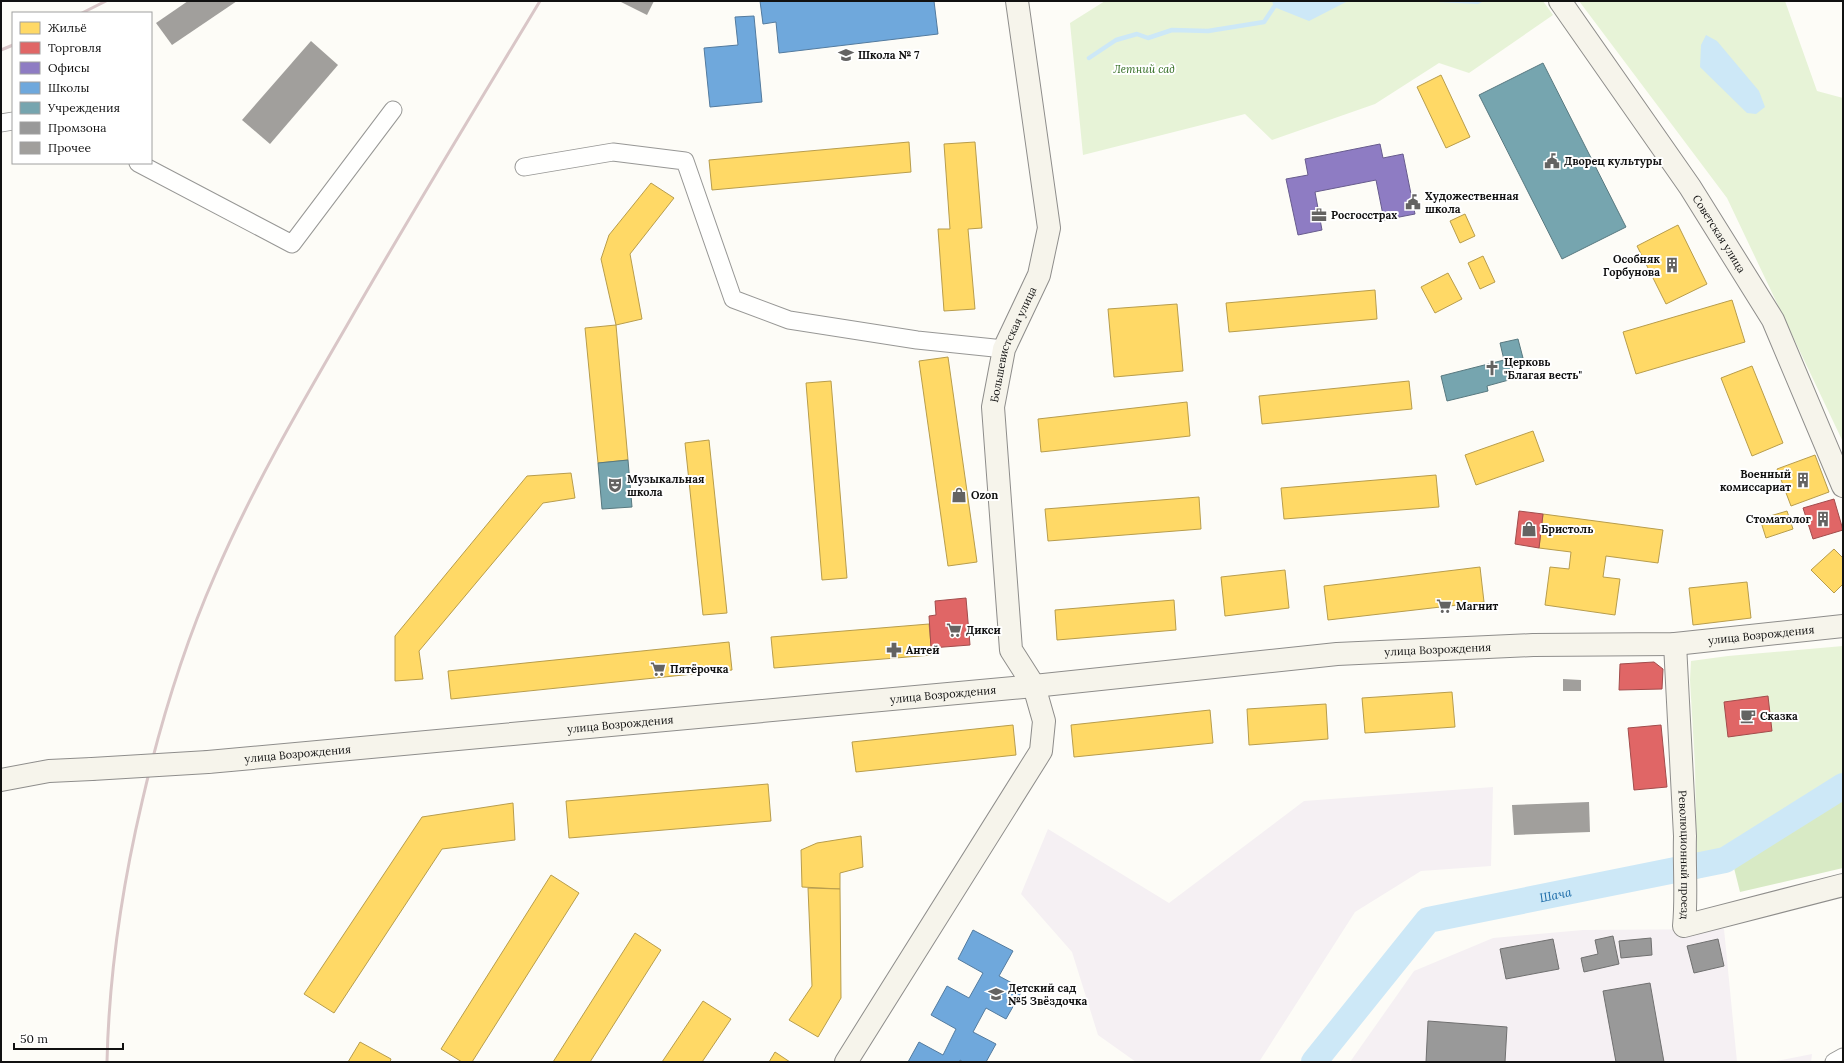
<svg xmlns="http://www.w3.org/2000/svg" width="1844" height="1063" viewBox="0 0 1844 1063" font-family="Lora,serif">
	<rect width="100%" height="100%" fill="#fdfcf7"/>
	<g fill="#f5f0f3">
		<polygon points="1493,787 1491,866 1421,871 1355,912 1259,1062 1136,1062 1098,1035 1072,952 1021,894 1048,829 1169,903 1304,801"/>
		<polygon points="1724,929 1737,1062 1350,1062 1414,971 1493,938 1583,930"/>
		<polygon points="1812,1054 1811,1062 1771,1062"/>
	</g>
	<g fill="#e7f3d7">
		<polygon points="1105,1 1543,1 1553,15 1469,73 1439,63 1375,104 1272,140 1245,114 1083,155 1070,23"/>
		<polygon points="1579,1 1785,1 1817,91 1843,98 1843,442 1727,198"/>
		<polygon points="1843,646 1843,780 1734,868 1697,879 1695,766 1690,680 1691,661 1728,656"/>
	</g>
	<polygon fill="#d8eac5" points="1843,780 1843,868 1740,892 1734,868"/>
	<g fill="#cde8f7">
		<polygon points="1272,1 1348,1 1309,21 1274,7"/>
		<polygon points="1416,1 1484,1 1478,4"/>
		<polygon points="1706,35 1717,41 1759,91 1765,107 1756,114 1747,113 1700,67 1701,45"/>
	</g>
	<g fill="#ffd966" stroke="#b89d4c">
		<polygon points="1441,75 1470,137 1446,148 1417,87"/>
		<polygon points="909,142 911,172 712,190 709,160"/>
		<polygon points="975,142 982,228 968,229 975,309 944,311 938,229 950,229 944,144"/>
		<polygon points="651,183 674,198 630,254 642,319 616,325 601,259 609,235"/>
		<polygon points="1465,214 1475,236 1460,243 1450,221"/>
		<polygon points="1678,225 1707,284 1666,304 1637,246"/>
		<polygon points="1483,256 1495,282 1480,289 1468,263"/>
		<polygon points="1448,273 1462,299 1435,313 1421,287"/>
		<polygon points="1375,290 1377,319 1229,332 1226,303"/>
		<polygon points="1732,300 1745,342 1636,374 1623,332"/>
		<polygon points="1177,304 1183,371 1114,377 1108,309"/>
		<polygon points="616,325 628,460 598,463 585,328"/>
		<polygon points="948,357 977,562 948,566 919,361"/>
		<polygon points="1752,366 1783,443 1752,456 1721,378"/>
		<polygon points="831,381 847,578 822,580 806,383"/>
		<polygon points="1409,381 1412,409 1262,424 1259,396"/>
		<polygon points="1187,402 1190,436 1041,452 1038,419"/>
		<polygon points="1533,431 1544,461 1476,485 1465,455"/>
		<polygon points="709,440 727,613 703,615 685,443"/>
		<polygon points="1815,455 1829,492 1791,506 1777,469"/>
		<polygon points="571,473 575,498 543,503 419,651 423,679 395,681 395,636 527,476"/>
		<polygon points="1436,475 1439,507 1284,519 1281,488"/>
		<polygon points="1199,497 1201,529 1048,541 1045,509"/>
		<polygon points="1787,511 1793,529 1766,538 1760,519"/>
		<polygon points="1543,514 1663,530 1658,563 1606,556 1603,577 1620,579 1615,615 1545,605 1550,567 1569,569 1571,552 1539,548"/>
		<polygon points="1834,549 1843,558 1843,584 1834,593 1811,570"/>
		<polygon points="1480,567 1484,602 1328,620 1324,586"/>
		<polygon points="1285,570 1289,608 1225,616 1221,577"/>
		<polygon points="1747,582 1751,618 1693,625 1689,588"/>
		<polygon points="1174,600 1176,630 1057,640 1055,610"/>
		<polygon points="929,624 932,655 774,668 771,637"/>
		<polygon points="729,642 732,670 451,699 448,671"/>
		<polygon points="1452,692 1455,727 1365,733 1362,698"/>
		<polygon points="1326,704 1328,739 1249,745 1247,709"/>
		<polygon points="1210,710 1213,743 1074,757 1071,725"/>
		<polygon points="1013,725 1016,755 856,772 852,742"/>
		<polygon points="768,784 771,821 569,838 566,801"/>
		<polygon points="513,803 515,840 442,849 334,1013 304,994 422,817"/>
		<polygon points="861,836 863,867 840,873 840,889 802,887 801,850 817,843"/>
		<polygon points="551,875 579,893 472,1062 462,1062 441,1049"/>
		<polygon points="808,888 840,889 841,998 818,1037 789,1020 812,986"/>
		<polygon points="635,933 661,950 590,1062 553,1062"/>
		<polygon points="703,1001 731,1019 702,1062 662,1062"/>
		<polygon points="360,1042 391,1059 390,1062 348,1062"/>
		<polygon points="775,1052 790,1062 769,1062"/>
	</g>
	<g fill="#e06666" stroke="#a24c4c">
		<polygon points="1834,499 1843,530 1813,539 1803,508"/>
		<polygon points="1519,511 1543,514 1539,548 1515,544"/>
		<polygon points="966,598 970,645 931,648 929,616 936,615 935,601"/>
		<polygon points="1654,662 1663,669 1662,689 1619,690 1620,664"/>
		<polygon points="1768,696 1772,731 1728,737 1724,702"/>
		<polygon points="1661,725 1667,787 1634,790 1628,728"/>
	</g>
	<polygon fill="#8e7cc3" stroke="#685c8e" points="1380,144 1383,158 1403,154 1415,214 1384,220 1376,180 1315,192 1322,230 1298,235 1286,179 1308,175 1305,159"/>
	<g fill="#6fa8dc" stroke="#537b9f">
		<polygon points="760,1 934,1 938,34 779,53 776,22 763,24"/>
		<polygon points="754,16 762,102 710,107 704,48 738,45 735,17"/>
		<polygon points="973,930 1013,951 999,976 1023,989 1006,1019 986,1008 973,1032 996,1044 986,1062 963,1062 960,1060 959,1062 908,1062 919,1042 943,1055 956,1029 931,1015 947,986 969,998 983,973 958,959"/>
	</g>
	<g fill="#76a5af" stroke="#587980">
		<polygon points="1543,63 1626,227 1562,259 1479,95"/>
		<polygon points="1518,339 1523,358 1512,361 1516,378 1487,386 1488,391 1447,401 1441,376 1504,360 1500,343"/>
		<polygon points="628,460 632,507 602,509 598,463"/>
	</g>
	<g fill="#999" stroke="#707070">
		<polygon points="1613,936 1619,964 1584,972 1581,958 1598,954 1595,940"/>
		<polygon points="1651,938 1652,955 1621,958 1619,941"/>
		<polygon points="1553,939 1559,969 1506,979 1500,949"/>
		<polygon points="1718,939 1724,966 1694,973 1687,946"/>
		<polygon points="1650,983 1664,1062 1616,1062 1603,991"/>
		<polygon points="1428,1021 1507,1027 1505,1062 1426,1062"/>
	</g>
	<g fill="none" stroke-linecap="round" stroke-linejoin="round">
		<polyline stroke="#cde8f7" stroke-width="4.5" points="1089,58 1116,40 1137,34 1148,38 1172,30 1208,31 1264,22 1274,7"/>
		<path stroke="#cde8f7" stroke-width="26" id="s1" d="M1314 1062 1428 920 1725 860 1843 786"/>
	</g>
	<g fill="#a19f9c">
		<polygon points="188,1 237,1 172,45 156,23"/>
		<polygon points="619,1 654,1 647,15"/>
		<polygon points="311,41 338,65 270,144 242,120"/>
		<polygon points="1563,679 1581,680 1581,691 1563,691"/>
		<polygon points="1589,802 1590,832 1514,835 1512,805"/>
	</g>
	<g fill="none" stroke-linecap="round" stroke-linejoin="round">
		<g stroke="#979795" stroke-width="19">
			<g id="street">
				<polyline points="1,123 13,121"/>
				<polyline points="138,163 292,244 393,110"/>
				<polyline points="524,167 613,152 685,161 733,299 789,320 917,340 1004,349"/>
				<polyline points="1834,1062 1843,1057"/>
			</g>
		</g>
		<g stroke="#8e8d8b" stroke-width="24">
			<g id="secondary">
				<path id="s2" d="M1560 1 1690 187 1773 320 1843 486"/>
				<path id="s3" d="M1675 644 1685 836C1684 866 1687 896 1684 926L1843 885"/>
				<path id="s4" d="M208 762 1034 686 1337 654 1533 645 1675 644 1843 626"/>
				<polyline points="1,780 49,771 92,769"/>
				<path id="s5" d="M846 1062 1041 751 1044 721 1034 686 1011 650 993 407 1004 349 1039 275 1049 228 1017 1"/>
			</g>
		</g>
		<use href="#street" stroke="#fffffe" stroke-width="17"/>
		<use href="#secondary" stroke="#f6f4eb" stroke-width="22"/>
		<g stroke="#d9c6c7" stroke-width="3">
			<polyline points="82,13 106,1"/>
			<polyline points="1,50 13,45"/>
			<path d="M107 1062C109 974 122 887 142 802 160 724 183 648 215 575 252 489 299 408 346 327 409 217 475 109 540 1"/>
		</g>
		<g stroke="#8e8d8b" stroke-width="24" stroke-linecap="butt">
			<polyline id="secondary-bridge" points="92,769 208,762"/>
		</g>
		<use href="#secondary-bridge" stroke="#f6f4eb" stroke-width="22"/>
	</g>
	<defs>
		<g id="school-bare" transform="scale(1.2)"><path d="M0-5L7-2L0 1L-7-2ZM-4 1L0 2.5L4 1V4Q0 6-4 4Z" fill="#646362" stroke="#fff" stroke-width="2.5" paint-order="stroke"/></g>
		<g id="civic-bare" transform="scale(1.2)"><path d="M-.6-6.5H3V-4.5H.6V-3L4-1V1h2V6H-6V1h2V-1L-.6-3ZM-1.2 2.5V6h2.4V2.5Z" fill="#646362" stroke="#fff" stroke-width="2.5" paint-order="stroke"/></g>
		<g id="office-bare" transform="scale(1.2)"><path d="M-6-3h4V-5.5h4V-3h4V5H-6ZM-1-4.5V-3h2v-1.5ZM-6 0V1H6V0Z" fill="#646362" stroke="#fff" stroke-width="2.5" paint-order="stroke"/></g>
		<g id="building-bare" transform="scale(1.2)"><path d="M-4-6H4V6H1V3H-1V6H-4ZM-2.5-4.3h1.7v1.8h-1.7ZM.8-4.3h1.7v1.8H.8ZM-2.5-1h1.7V.8h-1.7ZM.8-1h1.7V.8H.8Z" fill="#646362" stroke="#fff" stroke-width="2.5" paint-order="stroke"/></g>
		<g id="church-bare" transform="scale(1.2)"><path d="M-1.2-6h2.4v3.5h3.3v2.4h-3.3V6h-2.4V-.1h-3.3v-2.4h3.3Z" fill="#646362" stroke="#fff" stroke-width="2.5" paint-order="stroke"/></g>
		<g id="theatre-bare" transform="scale(1.2)"><path d="M-5-5.5Q0-4 5-5.5V0Q5 5 0 6Q-5 5-5 0ZM-3.3-2.5H-1v1.5H-3.3ZM1-2.5H3.3v1.5H1ZM-2.8 1Q0 5.5 2.8 1Z" fill="#646362" stroke="#fff" stroke-width="2.5" paint-order="stroke"/></g>
		<g id="shop-bare" transform="scale(1.2)"><path d="M-5-2.5h2.3a2.7 3.5 0 0 1 5.4 0H5L5.5 6h-11ZM-1.5-2.5h3a1.5 2.3 0 0 0-3 0Z" fill="#646362" stroke="#fff" stroke-width="2.5" paint-order="stroke"/></g>
		<g id="supermarket-bare" transform="scale(1.2)"><path d="M-6-5.5h2.5l.6 2H6L4.5 2H-2.5L-4.4-4H-6ZM-1.5 3.2a1.3 1.3 0 1 0 .1 0ZM3 3.2a1.3 1.3 0 1 0 .1 0Z" fill="#646362" stroke="#fff" stroke-width="2.5" paint-order="stroke"/></g>
		<g id="pharmacy-bare" transform="scale(1.2)"><path d="M-2-6h4v4h4v4h-4v4h-4v-4h-4v-4h4Z" fill="#646362" stroke="#fff" stroke-width="2.5" paint-order="stroke"/></g>
		<g id="cafe-bare" transform="scale(1.2)"><path d="M-5.5-4.5H6V0H3Q3 3.5 0 3.5H-2.5Q-5.5 3.5-5.5 0ZM3-3.2v2h1.7v-2ZM-6 4.5H4V6H-6Z" fill="#646362" stroke="#fff" stroke-width="2.5" paint-order="stroke"/></g>
	</defs>
	<g fill-rule="evenodd">
		<use href="#school-bare" x="846" y="55"/>
		<use href="#civic-bare" x="1552" y="161"/>
		<use href="#civic-bare" x="1413" y="202"/>
		<use href="#office-bare" x="1319" y="215"/>
		<use href="#building-bare" x="1672" y="265"/>
		<use href="#church-bare" x="1492" y="368"/>
		<use href="#building-bare" x="1803" y="480"/>
		<use href="#theatre-bare" x="615" y="485"/>
		<use href="#shop-bare" x="959" y="495"/>
		<use href="#building-bare" x="1823" y="519"/>
		<use href="#shop-bare" x="1529" y="529"/>
		<use href="#supermarket-bare" x="1444" y="606"/>
		<use href="#supermarket-bare" x="954" y="630"/>
		<use href="#pharmacy-bare" x="894" y="650"/>
		<use href="#supermarket-bare" x="658" y="669"/>
		<use href="#cafe-bare" x="1748" y="716"/>
		<use href="#school-bare" x="996" y="994"/>
	</g>
	<g text-anchor="middle" dominant-baseline="central" stroke-width="4" stroke-linejoin="round" paint-order="stroke">
		<g font-size="11" font-weight="bold" fill="#111" stroke="#fff" text-anchor="start">
			<text x="858" y="55">Школа № 7</text>
			<text x="1564" y="161">Дворец культуры</text>
			<text x="1425" y="196">Художественная<tspan x="1425" dy="13">школа</tspan></text>
			<text x="1331" y="215">Росгосстрах</text>
			<text x="1660" y="259" text-anchor="end">Особняк<tspan x="1660" dy="13">Горбунова</tspan></text>
			<text x="1504" y="362">Церковь<tspan x="1504" dy="13">"Благая весть"</tspan></text>
			<text x="1791" y="474" text-anchor="end">Военный<tspan x="1791" dy="13">комиссариат</tspan></text>
			<text x="627" y="479">Музыкальная<tspan x="627" dy="13">школа</tspan></text>
			<text x="971" y="495">Ozon</text>
			<text x="1811" y="519" text-anchor="end">Стоматолог</text>
			<text x="1541" y="529">Бристоль</text>
			<text x="1456" y="606">Магнит</text>
			<text x="966" y="630">Дикси</text>
			<text x="906" y="650">Антей</text>
			<text x="670" y="669">Пятёрочка</text>
			<text x="1760" y="716">Сказка</text>
			<text x="1008" y="988">Детский сад<tspan x="1008" dy="13">№5 Звёздочка</tspan></text>
		</g>
		<g font-size="11" font-style="italic" fill="#2f6b1f" stroke="#fff">
			<text x="1144" y="69">Летний сад</text>
		</g>
		<g font-size="11" fill="#111" stroke="#fff">
			<text stroke="none"><textPath href="#s2" startOffset="282">Советская улица</textPath></text>
			<text stroke="none"><textPath href="#s5" startOffset="786">Большевистская улица</textPath></text>
			<text stroke="none"><textPath href="#s4" startOffset="1559">улица Возрождения</textPath></text>
			<text stroke="none"><textPath href="#s4" startOffset="1235">улица Возрождения</textPath></text>
			<text stroke="none"><textPath href="#s4" startOffset="738">улица Возрождения</textPath></text>
			<text stroke="none"><textPath href="#s4" startOffset="414">улица Возрождения</textPath></text>
			<text stroke="none"><textPath href="#s4" startOffset="90">улица Возрождения</textPath></text>
			<text stroke="none"><textPath href="#s3" startOffset="211">Революционный проезд</textPath></text>
		</g>
		<g font-size="12" font-style="italic" fill="#1768a6" stroke="#fff">
			<text stroke="none"><textPath href="#s1" startOffset="312">Шача</textPath></text>
		</g>
	</g>
	<rect width="1844" height="1063" fill="none" stroke="#111111" stroke-width="4"/>
	<rect x="12" y="12" width="140" height="152" fill="#ffffff" stroke="#a0a0a0"/>
	<rect x="20" y="22" width="20" height="12" fill="#ffd966" stroke="#a0a0a0"/>
	<text x="48" y="32" font-size="12" fill="#111111">Жильё</text>
	<rect x="20" y="42" width="20" height="12" fill="#e06666" stroke="#a0a0a0"/>
	<text x="48" y="52" font-size="12" fill="#111111">Торговля</text>
	<rect x="20" y="62" width="20" height="12" fill="#8e7cc3" stroke="#a0a0a0"/>
	<text x="48" y="72" font-size="12" fill="#111111">Офисы</text>
	<rect x="20" y="82" width="20" height="12" fill="#6fa8dc" stroke="#a0a0a0"/>
	<text x="48" y="92" font-size="12" fill="#111111">Школы</text>
	<rect x="20" y="102" width="20" height="12" fill="#76a5af" stroke="#a0a0a0"/>
	<text x="48" y="112" font-size="12" fill="#111111">Учреждения</text>
	<rect x="20" y="122" width="20" height="12" fill="#999999" stroke="#a0a0a0"/>
	<text x="48" y="132" font-size="12" fill="#111111">Промзона</text>
	<rect x="20" y="142" width="20" height="12" fill="#a19f9c" stroke="#a0a0a0"/>
	<text x="48" y="152" font-size="12" fill="#111111">Прочее</text>
	<path d="M14 1043v6h109v-6" fill="none" stroke="#111111" stroke-width="2"/>
	<text x="20" y="1043" font-size="12" fill="#111111" stroke="#ffffff" stroke-width="3" paint-order="stroke">50 m</text>
</svg>
